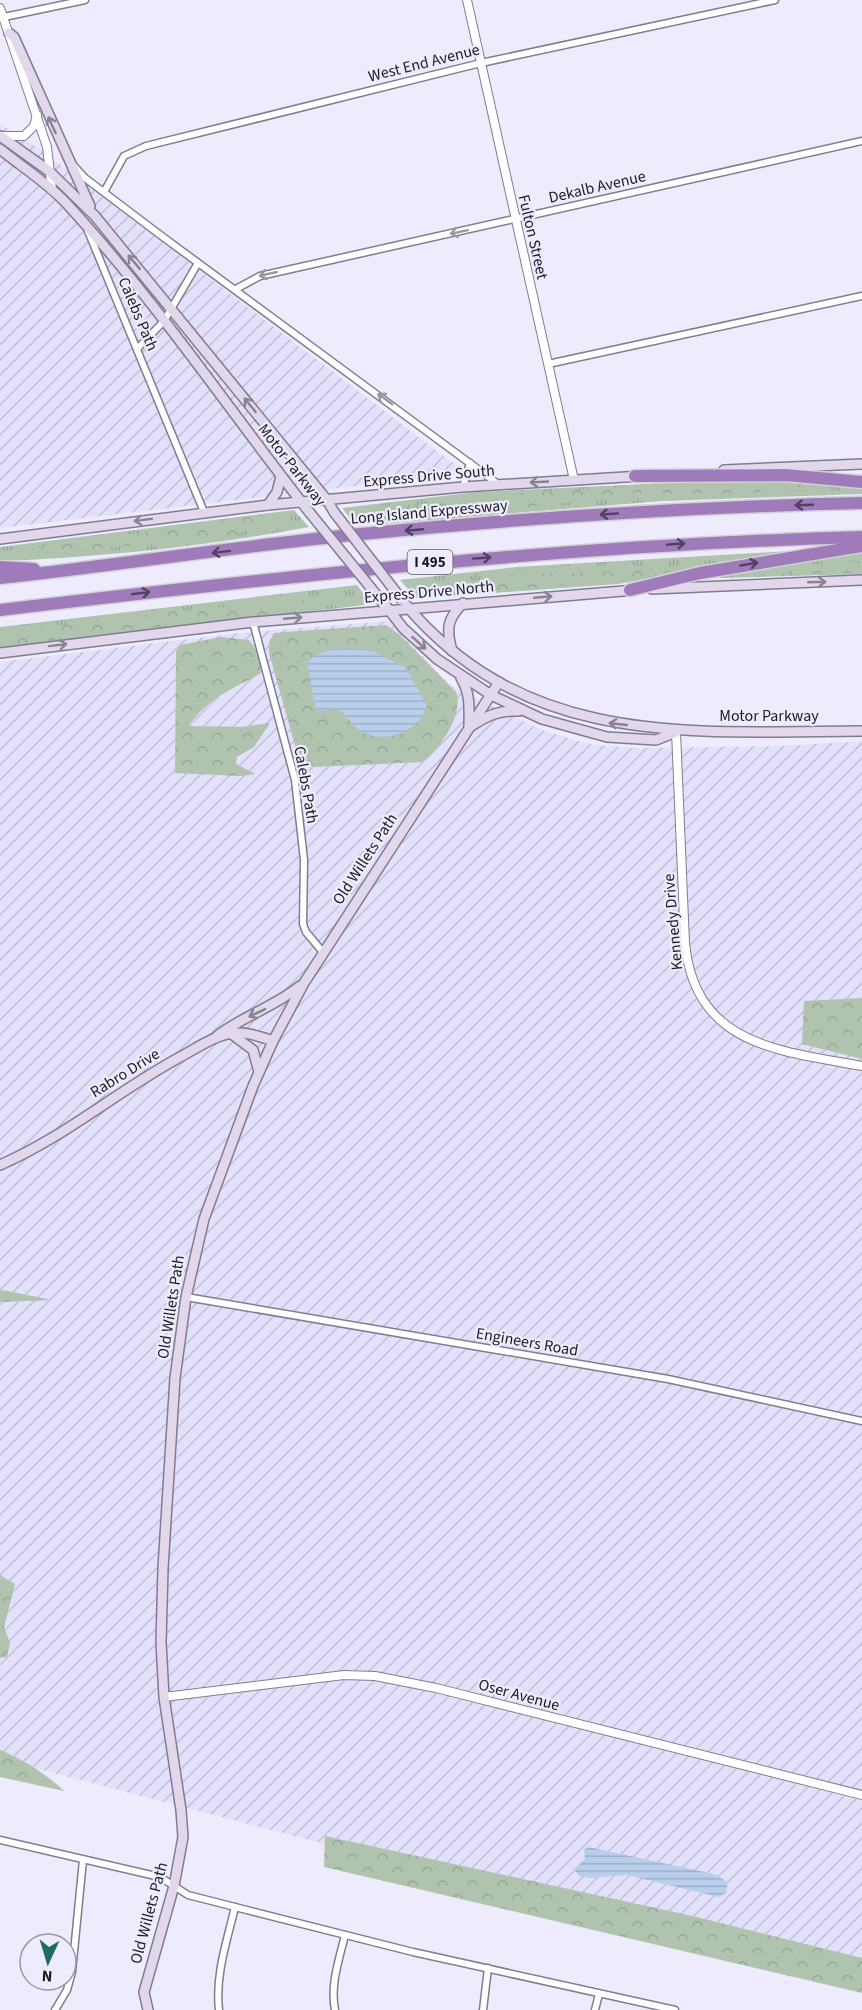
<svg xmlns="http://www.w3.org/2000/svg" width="862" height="2010" viewBox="0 0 862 2010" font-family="'Source Sans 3',sans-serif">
	<defs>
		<pattern id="industrial-furrows" width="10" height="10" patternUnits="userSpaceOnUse" patternTransform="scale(1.5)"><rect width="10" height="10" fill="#e3e0fb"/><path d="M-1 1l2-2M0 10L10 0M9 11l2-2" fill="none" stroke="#c2c0d7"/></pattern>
		<pattern id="grass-tufts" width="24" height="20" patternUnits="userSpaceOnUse" patternTransform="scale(1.5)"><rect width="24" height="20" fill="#afc3ae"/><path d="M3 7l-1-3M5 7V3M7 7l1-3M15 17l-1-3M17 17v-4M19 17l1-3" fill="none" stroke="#96a796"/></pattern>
		<pattern id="forest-crowns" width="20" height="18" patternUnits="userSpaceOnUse" patternTransform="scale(1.5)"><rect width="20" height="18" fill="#afc3ae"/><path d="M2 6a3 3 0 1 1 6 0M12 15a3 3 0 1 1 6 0" fill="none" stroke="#96a796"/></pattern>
		<pattern id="water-rules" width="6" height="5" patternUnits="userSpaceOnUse" patternTransform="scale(1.5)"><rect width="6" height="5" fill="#b9ceeb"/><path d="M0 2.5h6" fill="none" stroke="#9eb0c9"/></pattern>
	</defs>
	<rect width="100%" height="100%" fill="#eeecfc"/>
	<g fill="url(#industrial-furrows)">
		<polygon points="0,124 40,149 466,473 0,528"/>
		<polygon points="389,621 451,686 542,730 589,744 635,748 784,746 862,741 862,1985 0,1759 0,662 238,633"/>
	</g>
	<g fill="url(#grass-tufts)">
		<polygon points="773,478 862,486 862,494 663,501 379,524 372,521 354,523 342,508 477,492"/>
		<path d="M294 510 309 527C207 546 103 557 0 561V547Z"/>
		<polygon points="807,550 618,584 423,598 416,598 400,580 516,567"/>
		<polygon points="862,553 862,574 720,578 720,575 821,557"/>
		<polygon points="357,585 369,601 364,605 0,649 0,627"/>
	</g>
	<g fill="url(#forest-crowns)">
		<polygon points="756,480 815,489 721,494 631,493 554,505 378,520 355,511 534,492"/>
		<polygon points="256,516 277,517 235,535 31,555 5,552"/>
		<polygon points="862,561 862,573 777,576 806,565"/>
		<polygon points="647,566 700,566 627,580 467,593 464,588 513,575 622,571"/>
		<polygon points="309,600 312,609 0,647 0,634 165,612"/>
		<path d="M386 625 401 636 456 692C464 715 440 749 422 762L315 767 300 763 269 653V642L274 633 285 632Z"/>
		<path d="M221 637 249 640 260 656 263 669 260 674C228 691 211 697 188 726L242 727 270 723 254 747 237 757 236 764 255 774 240 776 175 773 176 651 180 645Z"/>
		<polygon points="862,998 862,1059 802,1044 804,1001"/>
		<polygon points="0,1290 7,1291 52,1300 0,1302"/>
		<polygon points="0,1575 15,1584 4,1627 10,1643 7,1657 0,1658"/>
		<path d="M0 1750C24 1760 45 1773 64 1791L0 1777Z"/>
		<polygon points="325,1836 697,1917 862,1958 862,1993 324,1867"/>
	</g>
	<g fill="url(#water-rules)">
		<path d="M349 648 375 652 405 667 427 705C420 732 382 747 358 729 351 724 346 715 339 709L318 711 316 709 307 663C318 650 333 650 349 648Z"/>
		<polygon points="588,1847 714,1874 728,1882 726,1893 719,1897 627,1875 590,1878 579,1876 574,1869 585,1859 584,1850"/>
	</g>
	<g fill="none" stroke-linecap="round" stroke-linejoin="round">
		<g stroke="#7f7d94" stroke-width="9">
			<g id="minor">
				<polyline points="4,17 85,0"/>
				<polyline points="74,166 85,178 163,237 498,484"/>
				<polyline points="104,192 124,156 146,146 481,63 775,0"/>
				<polyline points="88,231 204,512"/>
				<polyline points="236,289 260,276 862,141"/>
				<polyline points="138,348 164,321 198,263"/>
				<polyline points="548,364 862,296"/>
				<polyline points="463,487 470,463"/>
				<polyline points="253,622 295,780 304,860 303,924 306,932 322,951"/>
				<polyline points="186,1297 668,1379 862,1421"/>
				<polyline points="0,1840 160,1877 188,1895 235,1907 413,1952 675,2010"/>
				<polyline points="55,2010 67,1990 72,1972 83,1860"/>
				<path d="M219 2010C215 1975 227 1941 235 1907"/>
				<path d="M335 2010C330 1985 339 1960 345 1935"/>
				<polyline points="483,2010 488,1968"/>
				<polyline points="595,2010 599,1994"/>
			</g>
		</g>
		<g stroke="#7f7d94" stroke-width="10">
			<g id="tertiary">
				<polyline points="467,0 574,480"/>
				<polyline points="0,8 47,147 52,190"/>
				<polyline points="2,136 24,136 34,126 37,115"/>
				<path d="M676 732 685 943C695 1046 780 1051 862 1066"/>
				<polyline points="164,1697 344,1675 375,1676 436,1688 862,1795"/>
			</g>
		</g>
		<g stroke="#7f7d94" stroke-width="12">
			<g id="secondary">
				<polyline points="9,33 14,37 90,206"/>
				<polyline points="0,136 49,171 95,216 327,500 334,512"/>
				<path d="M0 149C22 167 48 183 67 204 156 301 229 410 310 513"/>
				<polyline points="724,470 862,464"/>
				<polyline points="268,505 277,492 281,476"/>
				<polyline points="0,539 268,505 463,487 641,476"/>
				<polyline points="652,589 862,580"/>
				<path d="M406 605C528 749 693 732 862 731"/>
				<polyline points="386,606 403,628 437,659 491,695 542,719 607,737 656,740 676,732"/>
				<path d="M452 651C446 629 447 619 463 603"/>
				<polyline points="0,653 253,622 635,590"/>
				<path d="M461 678C471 694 469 710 469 728"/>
				<path d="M473 725C488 715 501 710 519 711"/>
				<polyline points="233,1035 253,1050 259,1072"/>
				<path d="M217 1036C243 1016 274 1007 300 986"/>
				<path d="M0 1165C65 1137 120 1089 182 1056 197 1048 215 1035 233 1033 247 1032 260 1036 273 1041"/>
				<polyline points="148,2010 144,1992 174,1886 183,1837 181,1810 164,1697 161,1642 163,1568 175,1378 186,1297 204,1219 253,1086 273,1041 304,983 499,682"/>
			</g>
		</g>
		<g stroke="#d2d1d3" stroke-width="15">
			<g id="motorway">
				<polyline points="635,476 786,475 862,482"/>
				<polyline points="0,567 34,569"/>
				<path d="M0 578C117 565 234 547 351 535 521 518 691 507 862 503"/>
				<polyline points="630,590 700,573 862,546"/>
				<path d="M0 610C287 576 573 545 862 537"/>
			</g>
		</g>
		<use href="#minor" stroke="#fff" stroke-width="6"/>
		<use href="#tertiary" stroke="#fff" stroke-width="8"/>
		<use href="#secondary" stroke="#e2d7eb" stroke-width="9"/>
		<use href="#motorway" stroke="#9f7bbb" stroke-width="12"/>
		<g stroke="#7f7d94" stroke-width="12" stroke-linecap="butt">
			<g id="secondary-bridge">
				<polyline points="334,512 402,600"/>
				<polyline points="310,513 384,604"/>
			</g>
		</g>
		<use href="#secondary-bridge" stroke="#e2d7eb" stroke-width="9"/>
	</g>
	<defs><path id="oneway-shaft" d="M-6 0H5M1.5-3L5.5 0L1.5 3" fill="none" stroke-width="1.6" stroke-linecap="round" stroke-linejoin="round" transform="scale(1.5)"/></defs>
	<g stroke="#898291">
		<use href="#oneway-shaft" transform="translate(52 125) rotate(-114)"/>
		<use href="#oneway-shaft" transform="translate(134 262) rotate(-130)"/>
		<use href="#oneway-shaft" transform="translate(250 405) rotate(-129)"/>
		<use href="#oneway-shaft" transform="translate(539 482) rotate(177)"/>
		<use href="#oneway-shaft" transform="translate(143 520) rotate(173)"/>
		<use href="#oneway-shaft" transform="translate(817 582) rotate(-2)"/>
		<use href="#oneway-shaft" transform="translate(543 597) rotate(-5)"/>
		<use href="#oneway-shaft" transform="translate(293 618) rotate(-5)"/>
		<use href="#oneway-shaft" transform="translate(419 643) rotate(42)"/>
		<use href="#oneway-shaft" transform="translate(58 645) rotate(-7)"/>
		<use href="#oneway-shaft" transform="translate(618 724) rotate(-174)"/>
		<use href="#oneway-shaft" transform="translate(257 1013) rotate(155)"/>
	</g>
	<g stroke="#99989c">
		<use href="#oneway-shaft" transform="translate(459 232) rotate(168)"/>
		<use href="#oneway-shaft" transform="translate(268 274) rotate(167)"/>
		<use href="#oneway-shaft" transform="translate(385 399) rotate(-144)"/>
	</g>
	<g stroke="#504160">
		<use href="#oneway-shaft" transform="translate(804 505) rotate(178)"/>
		<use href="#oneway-shaft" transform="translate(609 514) rotate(176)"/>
		<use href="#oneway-shaft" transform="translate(414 530) rotate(175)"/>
		<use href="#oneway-shaft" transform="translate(676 544) rotate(-4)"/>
		<use href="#oneway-shaft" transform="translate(221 552) rotate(173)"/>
		<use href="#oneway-shaft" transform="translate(482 558) rotate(-4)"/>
		<use href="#oneway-shaft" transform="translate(749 564) rotate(-10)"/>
		<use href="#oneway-shaft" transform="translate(141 593) rotate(-7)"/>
	</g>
	<g text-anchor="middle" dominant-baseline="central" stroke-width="4.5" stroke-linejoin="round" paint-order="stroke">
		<rect fill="#eeecfc" stroke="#5b5a65" stroke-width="1.5" x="407.5" y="550" width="45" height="24" rx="4.5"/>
		<g font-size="15" font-weight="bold" fill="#1c1b24">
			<text x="430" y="562">I 495</text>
		</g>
		<g font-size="16" fill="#1c1b24" stroke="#eeecfc">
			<text transform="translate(424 63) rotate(-14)">West End Avenue</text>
			<text transform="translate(597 187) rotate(-13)">Dekalb Avenue</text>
			<text transform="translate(533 237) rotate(77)">Fulton Street</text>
			<text transform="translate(138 314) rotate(67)">Calebs Path</text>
			<text transform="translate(292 465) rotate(52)">Motor Parkway</text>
			<text transform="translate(429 476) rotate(-5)">Express Drive South</text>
			<text transform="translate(429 512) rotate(-5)">Long Island Expressway</text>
			<text transform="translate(429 592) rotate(-5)">Express Drive North</text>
			<text x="769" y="716">Motor Parkway</text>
			<text transform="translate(306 785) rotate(80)">Calebs Path</text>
			<text transform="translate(365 859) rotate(-57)">Old Willets Path</text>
			<text transform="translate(673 922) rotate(-95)">Kennedy Drive</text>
			<text transform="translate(125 1073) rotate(-32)">Rabro Drive</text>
			<text transform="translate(171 1307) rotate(-81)">Old Willets Path</text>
			<text transform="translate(527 1342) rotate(10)">Engineers Road</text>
			<text transform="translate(519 1695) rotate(15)">Oser Avenue</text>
			<text transform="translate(149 1913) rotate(-75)">Old Willets Path</text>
		</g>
	</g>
	<g transform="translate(48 1962) rotate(184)"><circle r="28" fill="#eeecfc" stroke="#9a98a6" stroke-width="1.5"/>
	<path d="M0-4.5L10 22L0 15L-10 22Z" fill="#216b65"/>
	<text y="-9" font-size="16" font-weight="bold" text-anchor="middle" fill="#1c1b24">N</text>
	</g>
</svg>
